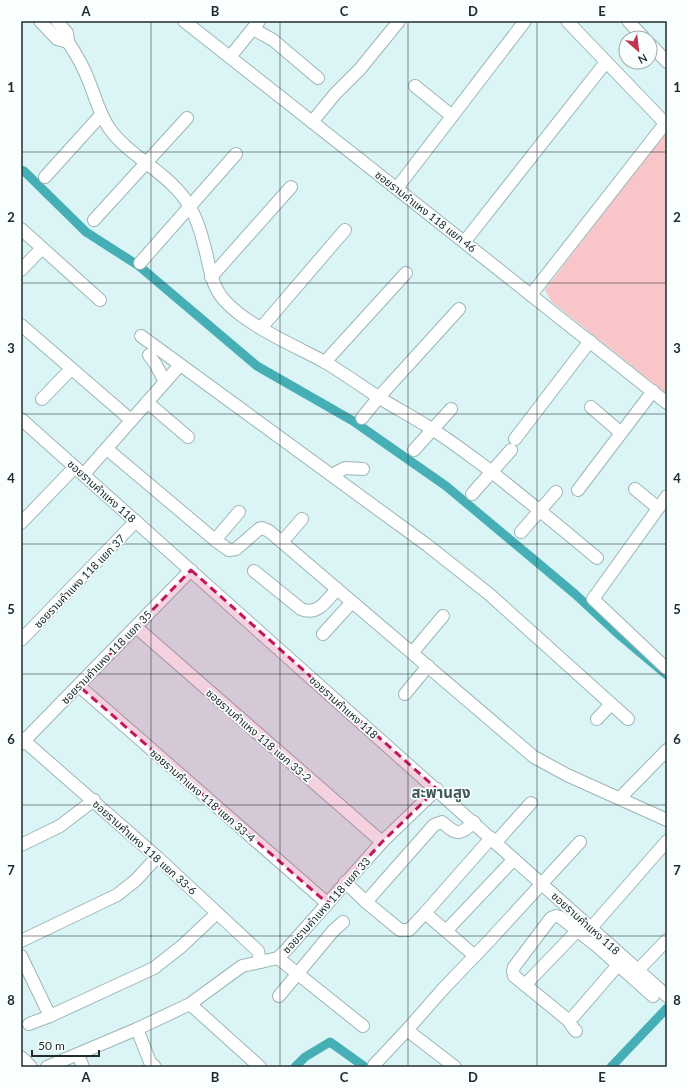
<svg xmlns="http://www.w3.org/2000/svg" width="688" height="1088" viewBox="0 0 688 1088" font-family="Lato,'Noto Sans Thai',sans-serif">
	<rect width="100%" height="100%" fill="#dbf5f7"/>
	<polygon fill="#f8c5c8" points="667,130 667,394 551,301 545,290"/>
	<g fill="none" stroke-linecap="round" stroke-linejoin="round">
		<g stroke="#46afb6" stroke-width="9">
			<polyline points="21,170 24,171 86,232 139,266 257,366 353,421 446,486 575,594 617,633 667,675"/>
			<polyline points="295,1067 305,1057 330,1042 365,1067"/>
			<polyline points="611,1067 667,1008"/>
		</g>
		<g stroke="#9db5b7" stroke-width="14">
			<g id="minor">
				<polyline points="40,21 57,39 68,42 67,33 57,21"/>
				<path d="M184 21C345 148 507 275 667 403"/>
				<polyline points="567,21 665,123"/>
				<polyline points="628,21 644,38"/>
				<polyline points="253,29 273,40 318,78"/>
				<path d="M68 42C76 54 83 66 88 79 95 96 99 113 109 128 131 159 173 174 191 209 197 220 201 232 204 245 210 265 210 285 225 301 248 326 293 345 323 361 342 372 360 385 378 397 394 407 411 416 427 426 447 438 465 452 484 466 522 496 560 527 597 558"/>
				<polyline points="650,44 667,62"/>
				<polyline points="230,57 259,21"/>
				<polyline points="415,86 452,116"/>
				<polyline points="312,122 335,94 360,69 399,21"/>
				<polyline points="45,177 101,115"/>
				<polyline points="397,188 525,21"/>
				<polyline points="94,220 187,118"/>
				<polyline points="21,229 100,300"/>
				<polyline points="465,241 606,62"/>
				<polyline points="140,263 236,154"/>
				<polyline points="21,270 42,248"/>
				<polyline points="211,277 291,187"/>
				<polyline points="531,295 667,121"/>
				<polyline points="21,325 131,420"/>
				<polyline points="261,328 345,230"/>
				<polyline points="141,336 427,545 489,594 628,719"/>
				<polyline points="149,355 156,365 165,382"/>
				<polyline points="325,362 406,273"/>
				<polyline points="42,399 71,369"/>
				<polyline points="147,402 188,437"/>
				<polyline points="591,407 621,433"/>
				<polyline points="362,418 379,397 459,309"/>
				<polyline points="21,419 667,996"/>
				<polyline points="515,439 590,341"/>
				<polyline points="107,449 215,540 229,550 236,549 259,529 262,528 269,531 534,757 567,775 667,820"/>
				<polyline points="414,450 451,409"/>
				<polyline points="84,474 180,365"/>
				<polyline points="332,475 345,468 363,469"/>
				<polyline points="635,489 658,508"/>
				<polyline points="578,490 653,391"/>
				<polyline points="472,494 511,450"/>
				<polyline points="667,496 593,599 667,669"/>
				<polyline points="21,523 75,467"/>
				<polyline points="521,532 556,492"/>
				<polyline points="215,540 239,512"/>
				<polyline points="282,542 302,519"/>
				<path d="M254 571 301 609C318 616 327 600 337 589"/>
				<polyline points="136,627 382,842"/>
				<polyline points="323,634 352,602"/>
				<polyline points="21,640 136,521"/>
				<polyline points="412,653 443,616"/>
				<polyline points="79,686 327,903"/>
				<polyline points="405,694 428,666"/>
				<polyline points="597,719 611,704"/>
				<polyline points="21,738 157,857 258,951 260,962"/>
				<polyline points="21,744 191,570"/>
				<polyline points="620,798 667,750"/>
				<polyline points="496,842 531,803"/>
				<polyline points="21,845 60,826 94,800"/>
				<polyline points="345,882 366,902 400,930 409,930 425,913 491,838"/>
				<path d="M366 902 434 825 442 822C457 835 459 836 474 822"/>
				<polyline points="425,913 475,956"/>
				<polyline points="591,928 667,841"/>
				<polyline points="446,931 514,859"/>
				<polyline points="21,941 117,895 136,880 157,857"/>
				<polyline points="21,956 50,1016"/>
				<polyline points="278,958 363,1026"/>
				<polyline points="638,970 667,940"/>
				<polyline points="525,985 577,931"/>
				<polyline points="279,996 333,931 343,922"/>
				<polyline points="190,1004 260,1067"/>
				<polyline points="574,1016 618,965"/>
				<polyline points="29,1024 50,1016 154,968 182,946 217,913"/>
				<polyline points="137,1029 150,1062 155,1067"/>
				<polyline points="407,1030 455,1067"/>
				<path d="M576 1031C571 1026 571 1024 568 1020L514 976 513 971 514 967 551 918 556 916 560 917 597 946 653 996"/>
				<polyline points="78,1055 83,1067"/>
				<polyline points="21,1057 31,1067"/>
				<polyline points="374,1065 407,1030 444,988 490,940 580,842"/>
				<polyline points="47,1067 137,1029 190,1004 242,966 278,958 287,949 382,842 437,789"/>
			</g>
		</g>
		<use href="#minor" stroke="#fff" stroke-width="12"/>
	</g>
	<path fill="#c2185b" fill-opacity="0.2" stroke="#c2185b" stroke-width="3" stroke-dasharray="8 5" stroke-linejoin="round" d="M191 570 437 789 382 842 327 903 79 686Z"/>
	<path fill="none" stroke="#212b2b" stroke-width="1" stroke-opacity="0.55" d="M151 21V1067M280 21V1067M408 21V1067M537 21V1067M21 152H667M21 283H667M21 414H667M21 544H667M21 674H667M21 805H667M21 936H667"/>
	<g text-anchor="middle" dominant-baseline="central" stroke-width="3.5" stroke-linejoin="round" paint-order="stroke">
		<g font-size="11" fill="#212b2b" stroke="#f9fefe">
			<text transform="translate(426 211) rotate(38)">ซอยรามคำแหง 118 แยก 46</text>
			<text transform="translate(102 491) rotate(42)">ซอยรามคำแหง 118</text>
			<text transform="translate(79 581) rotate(-46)">ซอยรามคำแหง 118 แยก 37</text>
			<text transform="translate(106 657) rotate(-46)">ซอยรามคำแหง 118 แยก 35</text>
			<text transform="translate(344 707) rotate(42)">ซอยรามคำแหง 118</text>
			<text transform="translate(259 735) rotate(41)">ซอยรามคำแหง 118 แยก 33-2</text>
			<text transform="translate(203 795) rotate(41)">ซอยรามคำแหง 118 แยก 33-4</text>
			<text transform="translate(145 847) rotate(42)">ซอยรามคำแหง 118 แยก 33-6</text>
			<text transform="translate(326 905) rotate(-48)">ซอยรามคำแหง 118 แยก 33</text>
			<text transform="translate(586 923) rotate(42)">ซอยรามคำแหง 118</text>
		</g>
		<g font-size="15" font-weight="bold" fill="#42585a" stroke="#f9fefe">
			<text x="441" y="792">สะพานสูง</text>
		</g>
	</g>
	<rect width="688" height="1088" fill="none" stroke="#f9fefe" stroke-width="44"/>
	<g transform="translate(638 50) rotate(152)"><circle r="19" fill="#f9fefe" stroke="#a3aaaa"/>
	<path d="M0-3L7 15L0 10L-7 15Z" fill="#c4334f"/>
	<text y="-6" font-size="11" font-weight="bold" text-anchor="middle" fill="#212b2b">N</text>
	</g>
	<path d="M32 1050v6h67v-6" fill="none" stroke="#212b2b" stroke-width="2"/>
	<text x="38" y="1050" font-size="12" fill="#212b2b" stroke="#f9fefe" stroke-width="3" paint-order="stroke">50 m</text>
	<rect x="22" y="22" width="644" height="1044" fill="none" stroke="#212b2b" stroke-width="1.5"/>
	<g font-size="13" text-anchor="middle" font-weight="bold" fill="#212b2b">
		<text x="86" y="16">A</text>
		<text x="215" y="16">B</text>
		<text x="344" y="16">C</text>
		<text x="473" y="16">D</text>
		<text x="602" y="16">E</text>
		<text x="11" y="92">1</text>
		<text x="677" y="92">1</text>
		<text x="11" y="222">2</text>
		<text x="677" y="222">2</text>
		<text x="11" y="353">3</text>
		<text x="677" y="353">3</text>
		<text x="11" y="483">4</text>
		<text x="677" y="483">4</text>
		<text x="11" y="614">5</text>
		<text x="677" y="614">5</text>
		<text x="11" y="744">6</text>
		<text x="677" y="744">6</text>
		<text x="11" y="875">7</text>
		<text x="677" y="875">7</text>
		<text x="11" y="1005">8</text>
		<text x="677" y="1005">8</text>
		<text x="86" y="1082">A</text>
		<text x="215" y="1082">B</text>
		<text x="344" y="1082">C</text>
		<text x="473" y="1082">D</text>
		<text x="602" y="1082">E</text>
	</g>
</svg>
